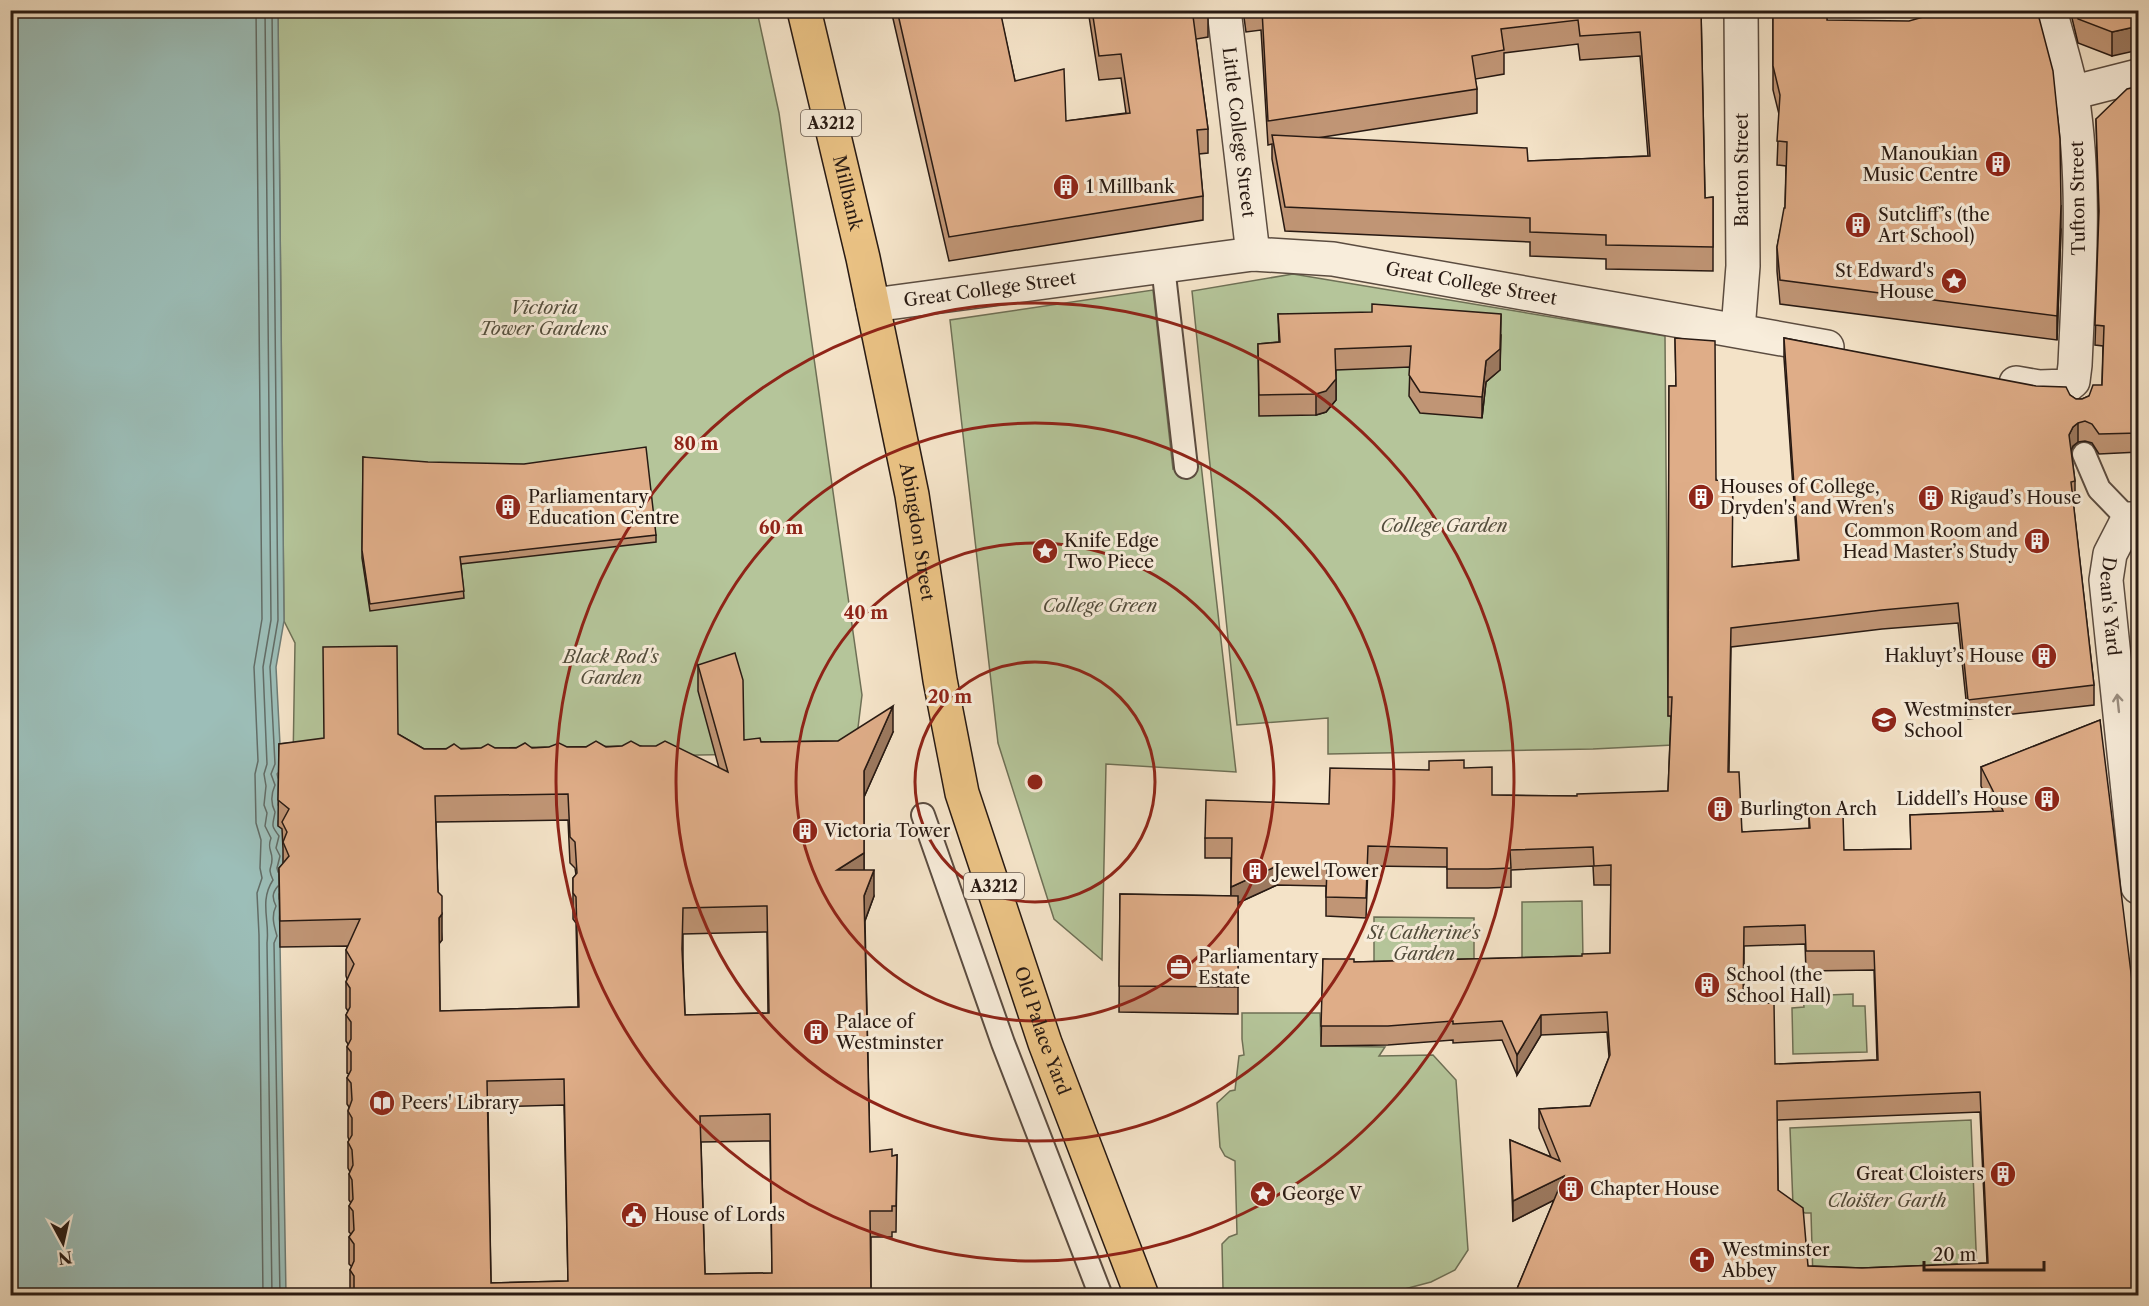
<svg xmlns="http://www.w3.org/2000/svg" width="2149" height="1306" viewBox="0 0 2149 1306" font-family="'Libre Caslon Text',serif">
	<rect width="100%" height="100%" fill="#f4e3c8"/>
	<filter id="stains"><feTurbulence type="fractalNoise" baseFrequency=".00333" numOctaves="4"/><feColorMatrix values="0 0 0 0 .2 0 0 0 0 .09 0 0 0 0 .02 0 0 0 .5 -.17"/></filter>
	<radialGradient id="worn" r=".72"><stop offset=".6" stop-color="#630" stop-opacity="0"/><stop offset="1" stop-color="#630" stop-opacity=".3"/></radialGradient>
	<g fill="#b5c59a" stroke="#6e7056" stroke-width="1.5">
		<polygon points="278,11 757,11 779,113 862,695 855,752 293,763 295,643 284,621"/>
		<polygon points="1293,274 1665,336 1668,716 1673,717 1673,745 1593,749 1328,754 1328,718 1237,725 1192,291"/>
		<polygon points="1153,290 1173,469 1201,464 1236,772 1106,764 1102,960 1054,919 998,743 950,320"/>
		<polygon points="1582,901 1583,960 1522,962 1522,902"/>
		<polygon points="1374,917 1474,918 1474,970 1374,969"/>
		<polygon points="1853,994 1853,1006 1865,1006 1867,1052 1793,1054 1792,1008 1804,1007 1803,996"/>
		<polygon points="1242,1013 1320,1013 1321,1046 1385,1047 1379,1056 1433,1055 1456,1080 1468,1250 1455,1270 1431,1282 1382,1295 1226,1295 1223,1289 1222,1244 1229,1237 1237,1234 1235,1161 1225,1156 1220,1147 1217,1103 1230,1091 1235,1090 1239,1056 1244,1055 1242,1039"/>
		<polygon points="1971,1120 1977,1274 1813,1280 1811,1213 1805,1213 1793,1205 1790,1128"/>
	</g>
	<path fill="#9cbeb8" stroke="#6e7c76" stroke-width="1.5" d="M10 11H278L284 621 276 667 281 764V770L277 774 278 778 281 782C281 790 278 796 278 805L281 809V817L278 821V826L285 829 282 891 279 894V899L282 902 283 908C275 918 283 929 283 939L280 943 286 1295H11Z"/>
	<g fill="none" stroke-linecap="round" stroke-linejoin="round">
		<g stroke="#626c66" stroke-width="1.5">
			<polyline points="256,10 262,619 254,667 258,761 255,774 256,823 261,840 260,868 262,878 257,893 259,935 263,1296"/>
			<path d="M265 10 271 620 263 667 267 764 264 774 266 786 264 805 267 813 265 826 271 838C267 849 272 850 272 859 272 869 267 867 273 880 259 901 270 921 267 943L272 1296"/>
			<path d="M272 10 278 620 270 667 275 764 271 774 275 785C271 794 271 804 275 812 273 826 270 824 279 836L276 848 280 856 277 868 278 872"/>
			<path d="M278 886C272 893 272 898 276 906 271 916 274 926 277 936L274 943 280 1296"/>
		</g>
		<g stroke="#5b4c40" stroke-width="26">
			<g id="service">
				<polyline points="1163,266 1186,467"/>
				<polyline points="2084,454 2099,489 2128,519"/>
				<polyline points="923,815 1003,1043 1101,1296"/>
			</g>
		</g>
		<g stroke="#5b4c40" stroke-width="36">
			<g id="minor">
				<path id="s1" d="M1224 10 1253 254"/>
				<polyline points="2071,93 2138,76"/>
				<path id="s2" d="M873 305 1253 254 1333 259 1827 347"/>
				<polyline points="1738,330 1743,266 1741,10"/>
				<path d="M2016 383 2039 387 2067 386 2073 381 2075 365C2079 275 2086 184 2072 95 2067 67 2057 38 2050 10"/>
				<path id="s3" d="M2138 519H2128L2110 554 2106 580 2138 887"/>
			</g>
		</g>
		<g stroke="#281a13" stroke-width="36">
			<g id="primary">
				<path id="s4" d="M804 10 863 258 912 495 940 680 962 793 1045 1043 1142 1296"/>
			</g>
		</g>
		<use href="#service" stroke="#f8eddb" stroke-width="22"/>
		<use href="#minor" stroke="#f8eddb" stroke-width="33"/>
		<use href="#primary" stroke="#eac284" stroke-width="33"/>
	</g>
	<g fill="#c09575" stroke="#281a13" stroke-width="1.5" fill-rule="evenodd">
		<polygon points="891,10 1016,10 1000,13 1015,81 1066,121 1126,113 1121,78 1099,80 1088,10 1208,10 1208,37 1196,39 1208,129 1208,153 1199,154 1203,196 1203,220 949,261"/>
		<path d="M1243 10H1701L1705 198 1713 197V271L1606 269V259L1530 256V242L1285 231 1272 159V144L1268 145 1261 30 1246 32ZM1578 44 1580 60 1640 56 1648 156 1528 161 1317 138 1477 113V89L1475 79 1504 74V53Z"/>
		<polygon points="2070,10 2139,10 2112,56 2078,43"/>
		<polygon points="1773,11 1827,20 2061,229 2057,340 1780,304 1777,271 1777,247 1785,208 1786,166 1777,165 1779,114 1773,90"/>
		<path d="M2139 86V452L2099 454 2092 443 2085 441 2078 442 2073 446 2071 450 2075 481V501H2073L2094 685V705L1968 719 1958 623 1882 629 1731 647 1729 772 1742 832 1809 829V816L1844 850 1911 849 1910 815 1994 812 1981 786V767L2100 720 2139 1296H1514L1554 1200 1513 1221 1510 1140 1551 1157 1539 1128V1109L1590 1106 1609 1057 1607 1032 1541 1035 1517 1075 1502 1040 1453 1043V1040L1388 1045 1321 1046 1323 959 1354 962 1582 956 1610 953 1611 885H1594L1593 866 1511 870V887L1488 888H1447V867L1368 866 1366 918 1326 916V886L1277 885 1238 903V1014L1119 1012 1120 894 1231 896V858H1205V838L1329 804 1429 770 1464 768 1492 795 1577 796 1668 791 1671 716H1668L1669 386H1676L1675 338 1716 480 1732 567 1798 560 1784 358V338L2070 395 2076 399H2082L2089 396 2102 385 2103 346 2095 345 2099 220 2096 119ZM1805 944 1806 971 1874 970 1877 1060 1775 1064 1744 1004V946ZM1980 1112 1987 1263 1862 1268 1808 1266 1778 1190 1777 1120Z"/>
		<polygon points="1278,314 1501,335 1500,370 1486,382 1482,418 1420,413 1409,396 1410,367 1336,370 1336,400 1326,412 1316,415 1259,416 1258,344 1279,342"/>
		<polygon points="363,457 656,535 656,542 461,564 464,598 370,611 362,558"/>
		<path d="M698 665 744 740 761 742 838 741 893 732 864 797V870L874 896 865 921 870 1152 892 1156 897 1155 896 1232H892V1237H871V1296H350V1270L352 1267 349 1264V1237L351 1234 349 1232V1206L351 1203 349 1200V1174L350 1172 348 1168V1142L349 1140 348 1137V1111L349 1107 347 1104V1078L349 1074 347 1073V1047L348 1044 346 1041V1015L348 1011 346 1008V982L347 979 346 976V950L348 946 280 947 279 868 283 864V849L282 829 278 826 279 744 398 734 424 749 640 746 719 768 698 691ZM568 820 570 863 575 868 576 875 573 878V919L576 923 578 1007 440 1011 439 943 442 940 438 892 436 822ZM767 932 768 1013 685 1015 683 961V934ZM564 1105 568 1281 491 1283 488 1107ZM770 1141 772 1273 705 1274 701 1142Z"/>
	</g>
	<g fill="#9c795f" stroke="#281a13" stroke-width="1.5">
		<polygon points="2139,26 2139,50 2112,56 2112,32"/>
		<polygon points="2061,205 2061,229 2057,340 2057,316"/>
		<polygon points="1501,314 1500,370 1486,382 1482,418 1482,397 1486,361"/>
		<polygon points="1336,379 1336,400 1326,412 1316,415 1316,394"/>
		<polygon points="2078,423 2078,442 2073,446 2069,455 2069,435 2073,427"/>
		<polygon points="893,706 893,732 864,797 864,771"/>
		<polygon points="864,853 864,879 837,870"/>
		<polygon points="1277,866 1277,885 1231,906 1231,887"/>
		<polygon points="874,870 874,896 864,923 864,896"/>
		<polygon points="442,914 442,940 439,944 439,918"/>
		<polygon points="1541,1015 1541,1035 1517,1075 1517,1055"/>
		<polygon points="1564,1176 1564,1195 1513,1221 1513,1201"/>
	</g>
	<g fill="#dfad88" stroke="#281a13" stroke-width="1.5" fill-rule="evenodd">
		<polygon points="897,10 1000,10 1015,81 1064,69 1066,121 1130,113 1121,54 1099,56 1092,10 1208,10 1208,13 1193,16 1208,129 1197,130 1203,196 949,237"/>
		<polygon points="1262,10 1701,10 1705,198 1713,197 1713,247 1606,245 1606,235 1530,232 1530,218 1285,207 1272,135 1527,148 1528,161 1650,156 1640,32 1580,36 1578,20 1501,29 1504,50 1472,56 1477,89 1268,121"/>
		<polygon points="1773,10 1827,10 1827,20 1909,21 1948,10 2037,10 2053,71 2060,139 2061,205 2057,316 1780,280 1777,247 1784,208 1785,208 1787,142 1777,141 1780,95 1773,66"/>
		<polygon points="2076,10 2139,10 2139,26 2112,32 2078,19"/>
		<path d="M2139 86V433L2099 434 2092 424 2085 421 2078 423 2073 427 2069 435 2075 481 2071 482 2094 685 1968 700 1958 603 1882 610 1731 628 1728 772H1739L1742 832 1810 828 1809 816 1843 814 1844 850 1911 849 1910 815 2003 811 1981 767 2100 720 2132 981 2139 1026V1296H1514L1564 1176 1513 1201 1510 1140 1560 1161 1539 1109 1590 1106 1610 1055 1607 1012 1541 1015 1517 1055 1502 1021 1453 1024V1021L1388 1026H1321L1323 959H1354V962L1582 956V954L1610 953 1611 865 1594 866 1593 847 1510 850 1511 868 1488 869H1447V848L1368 846 1366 898 1326 897 1327 867 1277 866 1231 887 1232 838H1205L1206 800 1329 804 1330 768 1429 770V761L1464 760V768L1492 767V795L1577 796V794L1668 791 1672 697H1668L1669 386H1676L1675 338 1715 341 1716 480 1733 482 1732 567 1799 560 1784 338 2036 386 2066 387 2070 395 2076 399H2082L2089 396 2093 385H2102L2104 326 2095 325 2099 211 2096 119 2127 89ZM1805 925 1806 951H1874L1878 1060 1775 1064 1774 1003 1743 1004 1744 927ZM1980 1092 1988 1263 1862 1268 1808 1266 1803 1208 1778 1190 1777 1101Z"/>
		<polygon points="1372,304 1501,314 1500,349 1486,361 1482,397 1420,392 1409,375 1411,346 1335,349 1336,379 1326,391 1316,394 1259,395 1258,344 1280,342 1278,314 1372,312"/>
		<polygon points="646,447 656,535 460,557 464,591 370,604 362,550 363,457 428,462 524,464"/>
		<path d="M397 646 398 734 424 749H446L454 744 461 749 481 748 488 744 495 748H516L525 743 532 748 549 747 559 743 567 747H586L596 741 606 747 622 746 631 741 640 746H656L665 741 728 772 698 665 735 653 743 680 744 740 760 738 761 742 838 741 893 706 864 771V853L837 870H874L864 896 870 1152 892 1149V1156L897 1155 896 1206H892V1211H870L871 1296H354V1276L350 1270 354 1261V1244L349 1237 354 1230 353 1211 349 1206 353 1199 352 1180 349 1174 353 1165 352 1150 348 1142 352 1135V1118L348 1111 352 1100 351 1083 347 1078 351 1070V1052L347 1047 351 1039V1022L346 1015 350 1007V988L346 982 354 964 346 950 360 919 280 921 279 868 289 856 283 842 287 832 282 822 289 809 278 800 279 744 324 738 323 647ZM568 794 570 837 575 842 577 873 573 878V893L576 897 579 1007 440 1011 439 918 442 914V896L438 892 435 796ZM767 906 769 1013 685 1015 682 949 683 908ZM564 1079 568 1281 491 1283 487 1081ZM770 1114 772 1273 705 1274 700 1116Z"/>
		<polygon points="1120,894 1238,896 1238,987 1119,986"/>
	</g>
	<defs><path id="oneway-shaft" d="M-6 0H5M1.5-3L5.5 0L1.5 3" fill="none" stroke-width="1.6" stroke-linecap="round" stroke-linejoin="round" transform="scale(1.5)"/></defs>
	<use stroke="#9a8e81" href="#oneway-shaft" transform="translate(2118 703) rotate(-96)"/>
	<g fill="none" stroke="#8f2418" stroke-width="3">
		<circle cx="1035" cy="782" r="120"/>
		<circle cx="1035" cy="782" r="239"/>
		<circle cx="1035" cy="782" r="359"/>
		<circle cx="1035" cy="782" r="479"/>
	</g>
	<defs>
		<g id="building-disc" transform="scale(1.35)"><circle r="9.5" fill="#8f2418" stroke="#f8eddb"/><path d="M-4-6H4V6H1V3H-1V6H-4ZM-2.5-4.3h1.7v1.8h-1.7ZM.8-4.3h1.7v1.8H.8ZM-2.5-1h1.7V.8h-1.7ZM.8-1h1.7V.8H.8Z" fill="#fff"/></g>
		<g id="sight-disc" transform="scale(1.35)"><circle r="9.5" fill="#8f2418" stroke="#f8eddb"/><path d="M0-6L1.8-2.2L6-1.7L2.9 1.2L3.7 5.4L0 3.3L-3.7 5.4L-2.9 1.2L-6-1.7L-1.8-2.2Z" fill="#fff"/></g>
		<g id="school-disc" transform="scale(1.35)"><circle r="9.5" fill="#8f2418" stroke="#f8eddb"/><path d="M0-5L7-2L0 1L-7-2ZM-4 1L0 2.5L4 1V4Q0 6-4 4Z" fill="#fff"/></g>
		<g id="office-disc" transform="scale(1.35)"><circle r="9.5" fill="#8f2418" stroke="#f8eddb"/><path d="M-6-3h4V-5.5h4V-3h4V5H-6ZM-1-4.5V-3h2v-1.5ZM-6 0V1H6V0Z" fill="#fff"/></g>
		<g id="library-disc" transform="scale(1.35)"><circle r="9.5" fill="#8f2418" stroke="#f8eddb"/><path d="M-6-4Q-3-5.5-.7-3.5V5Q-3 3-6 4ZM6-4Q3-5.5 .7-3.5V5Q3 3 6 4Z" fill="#fff"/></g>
		<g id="civic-disc" transform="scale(1.35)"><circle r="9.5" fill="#8f2418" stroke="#f8eddb"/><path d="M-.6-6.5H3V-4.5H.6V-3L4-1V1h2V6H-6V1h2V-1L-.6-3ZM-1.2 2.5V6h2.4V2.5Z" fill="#fff"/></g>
		<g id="church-disc" transform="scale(1.35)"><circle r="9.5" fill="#8f2418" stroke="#f8eddb"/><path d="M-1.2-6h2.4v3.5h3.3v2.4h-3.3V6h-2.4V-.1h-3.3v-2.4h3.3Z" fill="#fff"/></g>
	</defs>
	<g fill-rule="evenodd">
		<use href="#building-disc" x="1998" y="164"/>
		<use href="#building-disc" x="1066" y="187"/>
		<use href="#building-disc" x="1858" y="225"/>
		<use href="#sight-disc" x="1954" y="281"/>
		<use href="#building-disc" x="1701" y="497"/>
		<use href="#building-disc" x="1931" y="498"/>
		<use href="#building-disc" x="508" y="507"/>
		<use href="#building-disc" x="2037" y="541"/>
		<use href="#sight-disc" x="1045" y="551"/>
		<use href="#building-disc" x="2044" y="656"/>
		<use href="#school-disc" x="1884" y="720"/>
		<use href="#building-disc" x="2047" y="799"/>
		<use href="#building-disc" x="1720" y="809"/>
		<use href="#building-disc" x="805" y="831"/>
		<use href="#building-disc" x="1255" y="871"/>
		<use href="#office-disc" x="1179" y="967"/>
		<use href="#building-disc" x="1707" y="985"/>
		<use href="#building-disc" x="816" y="1032"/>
		<use href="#library-disc" x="382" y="1103"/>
		<use href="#building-disc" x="2003" y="1174"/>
		<use href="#building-disc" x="1571" y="1189"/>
		<use href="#sight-disc" x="1263" y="1194"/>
		<use href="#civic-disc" x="634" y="1215"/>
		<use href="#church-disc" x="1702" y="1260"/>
	</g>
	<g text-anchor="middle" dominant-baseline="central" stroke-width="6" stroke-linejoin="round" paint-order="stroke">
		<g fill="#f8eddb" stroke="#66594f" stroke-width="1.5">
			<rect x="801" y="110" width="60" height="26" rx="4.5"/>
			<rect x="964" y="873" width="60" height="26" rx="4.5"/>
		</g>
		<g font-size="16" font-weight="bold" fill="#281a13">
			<text x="831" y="123">A3212</text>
			<text x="994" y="886">A3212</text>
		</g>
		<g font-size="18" fill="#281a13" stroke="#f8eddb">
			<text stroke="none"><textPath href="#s1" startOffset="123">Little College Street</textPath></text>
			<text transform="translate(1742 170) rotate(-90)">Barton Street</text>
			<text stroke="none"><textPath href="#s4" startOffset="188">Millbank</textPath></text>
			<text transform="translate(2078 198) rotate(-91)">Tufton Street</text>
			<text stroke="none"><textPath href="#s2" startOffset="604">Great College Street</textPath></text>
			<text stroke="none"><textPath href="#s2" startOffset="118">Great College Street</textPath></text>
			<text stroke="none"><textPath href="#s4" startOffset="534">Abingdon Street</textPath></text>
			<text stroke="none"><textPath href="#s3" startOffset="102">Dean's Yard</textPath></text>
			<text stroke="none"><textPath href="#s4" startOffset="1050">Old Palace Yard</textPath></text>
		</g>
		<g font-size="18" fill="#281a13" stroke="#f8eddb" text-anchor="start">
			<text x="1978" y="154" text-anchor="end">Manoukian<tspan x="1978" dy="21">Music Centre</tspan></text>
			<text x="1086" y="187">1 Millbank</text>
			<text x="1878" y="215">Sutcliff’s (the<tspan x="1878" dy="21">Art School)</tspan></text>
			<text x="1934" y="271" text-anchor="end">St Edward's<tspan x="1934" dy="21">House</tspan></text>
			<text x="1720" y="487">Houses of College,<tspan x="1720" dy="21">Dryden's and Wren's</tspan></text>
			<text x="528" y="497">Parliamentary<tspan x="528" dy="21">Education Centre</tspan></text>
			<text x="1950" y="498">Rigaud’s House</text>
			<text x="2018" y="531" text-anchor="end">Common Room and<tspan x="2018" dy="21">Head Master’s Study</tspan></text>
			<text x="1064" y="541">Knife Edge<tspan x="1064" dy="21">Two Piece</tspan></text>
			<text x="2024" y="656" text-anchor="end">Hakluyt’s House</text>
			<text x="1904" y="710">Westminster<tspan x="1904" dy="21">School</tspan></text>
			<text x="2028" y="799" text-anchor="end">Liddell’s House</text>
			<text x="1740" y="809">Burlington Arch</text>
			<text x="824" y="831">Victoria Tower</text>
			<text x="1274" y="871">Jewel Tower</text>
			<text x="1198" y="957">Parliamentary<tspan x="1198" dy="21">Estate</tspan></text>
			<text x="1726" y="975">School (the<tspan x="1726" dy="21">School Hall)</tspan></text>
			<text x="836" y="1022">Palace of<tspan x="836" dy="21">Westminster</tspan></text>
			<text x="401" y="1103">Peers' Library</text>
			<text x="1984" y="1174" text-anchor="end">Great Cloisters</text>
			<text x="1590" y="1189">Chapter House</text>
			<text x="1282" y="1194">George V</text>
			<text x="654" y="1215">House of Lords</text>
			<text x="1722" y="1250">Westminster<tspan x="1722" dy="21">Abbey</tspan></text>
		</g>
		<g font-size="18" font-style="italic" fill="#524d3c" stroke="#f8eddb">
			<text x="544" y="308">Victoria<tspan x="544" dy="21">Tower Gardens</tspan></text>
			<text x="1444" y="526">College Garden</text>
			<text x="1100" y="606">College Green</text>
			<text x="611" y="657">Black Rod's<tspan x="611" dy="21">Garden</tspan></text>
			<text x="1424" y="933">St Catherine's<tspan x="1424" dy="21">Garden</tspan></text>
			<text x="1887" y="1201">Cloister Garth</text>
		</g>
	</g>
	<circle cx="1035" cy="782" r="9" fill="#8f2418" stroke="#f8eddb" stroke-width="3"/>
	<g font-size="18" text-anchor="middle" font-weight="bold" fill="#8f2418" stroke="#f8eddb" stroke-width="6" stroke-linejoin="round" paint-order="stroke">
		<text x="696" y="450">80 m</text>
		<text x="781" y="534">60 m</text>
		<text x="866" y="619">40 m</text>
		<text x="950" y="703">20 m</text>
	</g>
	<rect width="2149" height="1306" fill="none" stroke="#f4e3c8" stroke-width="36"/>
	<rect x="12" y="12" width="2125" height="1282" fill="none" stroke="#281a13" stroke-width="3"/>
	<rect x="18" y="18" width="2113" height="1270" fill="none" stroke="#281a13" stroke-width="1.5"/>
	<g transform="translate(63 1243) rotate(172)" stroke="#f8eddb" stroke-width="4.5" paint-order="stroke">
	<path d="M0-4.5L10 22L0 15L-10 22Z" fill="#281a13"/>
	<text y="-9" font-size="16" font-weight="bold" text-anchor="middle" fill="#281a13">N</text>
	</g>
	<path d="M1924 1261v9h120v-9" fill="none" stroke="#281a13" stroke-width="3"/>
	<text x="1933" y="1261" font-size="18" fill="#281a13" stroke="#f8eddb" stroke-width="4.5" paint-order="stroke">20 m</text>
	<rect width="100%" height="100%" filter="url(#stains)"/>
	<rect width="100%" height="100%" fill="url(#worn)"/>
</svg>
